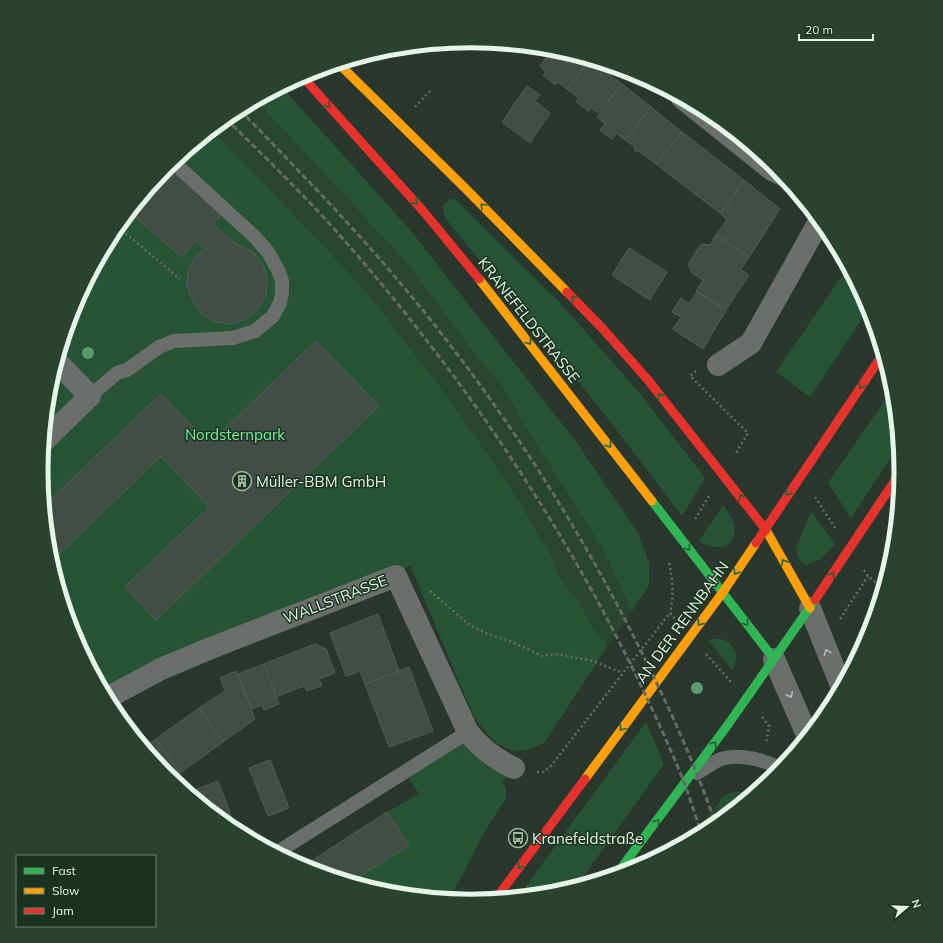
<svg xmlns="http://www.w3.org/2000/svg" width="943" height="943" viewBox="0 0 943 943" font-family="Mulish,sans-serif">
	<rect width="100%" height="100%" fill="#2a372d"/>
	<g fill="#294730">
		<polygon points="257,101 405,261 485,367 497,379 510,396 518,415 601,546 632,611 608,645 592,627 579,600 566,587 557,571 551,555 511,488 447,396 366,291 242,160 211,131 233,113"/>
		<polygon points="718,804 724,818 710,830 691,840 690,835"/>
	</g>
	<g fill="#275435">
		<path d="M282 87 411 231 577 443 638 533 649 563V585L632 611 601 546 518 415C510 395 500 381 485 367L405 261 257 101Z"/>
		<path d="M211 131 242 160 366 291 447 396 511 488 551 555 557 571 566 587 579 600 592 627 608 645 545 742C511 764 490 742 472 713L410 565 396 576 107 698 74 636 49 555 41 471 49 387 74 307 114 232 167 167Z"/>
		<path d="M455 199 562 305 642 396 705 478 682 516 602 411 446 219C440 209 443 199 455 199Z"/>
		<polygon points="848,267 869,308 810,397 776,372"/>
		<polygon points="894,387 899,445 851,518 828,483"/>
		<path d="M723 505C727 511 732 517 734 524 739 548 716 553 699 541Z"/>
		<polygon points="811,511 835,544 819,560 806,565 798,558 796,549"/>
		<path d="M713 639C727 637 733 645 737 657L732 670 708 640Z"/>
		<polygon points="646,722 664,764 576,887 555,894 518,897"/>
		<polygon points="468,732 514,768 502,783 506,787 506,798 484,833 449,900 387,894 359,885 356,879 408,845 387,812 419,794 405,772"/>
		<polygon points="736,791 753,795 724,818 718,804 722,797"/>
	</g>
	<g fill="#424e45" stroke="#525d54">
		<polygon points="522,46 539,48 533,55"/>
		<polygon points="552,49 590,60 567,89 558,82 555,85 543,75 546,72 540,66"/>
		<polygon points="590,60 622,84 598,113 591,108 589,111 576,102 579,98 567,89"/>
		<polygon points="622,84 651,107 625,140 616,133 612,139 600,130 605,124 597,117"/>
		<polygon points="527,86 540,95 535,101 550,113 530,143 502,122"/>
		<polygon points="651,107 682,132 656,164 639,151 635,151 635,147 625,140"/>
		<polygon points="682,132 744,180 721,214 656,164"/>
		<polygon points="168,166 223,213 212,224 236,244 253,252 263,264 267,280 266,294 258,309 246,319 230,324 215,322 201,314 193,302 187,285 188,271 195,257 206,249 196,241 182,257 130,213"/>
		<polygon points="744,180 780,209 749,257 716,235 727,220 721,214"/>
		<polygon points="716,235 749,257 741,270 749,275 726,310 696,291 703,280 692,273 688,265 701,244 710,245"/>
		<polygon points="629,248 667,272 650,300 612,275"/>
		<polygon points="697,292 726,310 703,349 673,329 681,317 672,312 681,298 689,304"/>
		<polygon points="316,341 379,406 156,620 125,587 209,507 161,456 51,562 44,506 161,394 209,444"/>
		<polygon points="378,614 399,671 365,684 360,671 346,676 330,633"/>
		<polygon points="315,644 326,649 335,673 319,679 322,686 307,691 304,686 276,697 264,664"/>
		<polygon points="264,664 279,704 264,710 262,705 252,709 238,674"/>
		<polygon points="409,667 433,731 389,747 365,684"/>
		<polygon points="236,671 255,719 223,742 199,708 225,691 220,678"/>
		<polygon points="199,708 223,742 180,773 156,739"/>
		<polygon points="156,739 180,773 171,779 144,748"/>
		<polygon points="270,760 289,808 268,816 249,768"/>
		<polygon points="218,781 237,832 203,805 197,789"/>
		<polygon points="387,812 409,845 356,879 359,885 302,867"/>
	</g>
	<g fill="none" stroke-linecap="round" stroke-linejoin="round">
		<g stroke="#666d67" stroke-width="2.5" stroke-dasharray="2 3" stroke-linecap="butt">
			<polyline points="415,107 432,89"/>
			<polyline points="118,227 180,279"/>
			<polyline points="696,371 690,376 748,433 736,453"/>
			<polyline points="815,497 835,528"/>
			<polyline points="695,519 709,496"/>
			<path d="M669 563C673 581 674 595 670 613"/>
			<polyline points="864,570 868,576 884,589"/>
			<polyline points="430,591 471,626 488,634 510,641 542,656 555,654 593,661 623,673"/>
			<polyline points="840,619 868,576"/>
			<polyline points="706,654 731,682"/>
			<polyline points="762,717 769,726 766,743"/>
			<polyline points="537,772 543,772 550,767 670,613 675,619"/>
		</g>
		<g stroke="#6a6f6b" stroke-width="14">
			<polyline points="90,396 117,373 127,370 159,347 174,341 233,338 255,331 273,316 280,303 282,293 282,281 278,270 268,252 255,237 173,162"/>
			<path d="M697 773C705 769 713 762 721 759 740 753 765 760 782 769"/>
			<polyline points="276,853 468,732"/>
		</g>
		<g stroke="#6a6f6b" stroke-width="22">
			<polyline points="682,98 772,170 783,175"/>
			<polyline points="718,365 751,343 820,220"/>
			<polyline points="44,441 90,396 57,362"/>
			<polyline points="810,608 842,688"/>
			<polyline points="774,659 808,737"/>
			<path d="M107 698 161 669 211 648 396 576 468 732C481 749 495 759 514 768"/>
		</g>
		<g stroke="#30b455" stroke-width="9">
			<polyline points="652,501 774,659"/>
			<polyline points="616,875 727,726 815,600"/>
		</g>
		<g stroke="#ff9f0a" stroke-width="9">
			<polyline points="339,64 466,189 567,292"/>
			<polyline points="479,279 652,501"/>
			<polyline points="766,530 810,608"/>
			<polyline points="585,779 723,592 756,543"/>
		</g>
		<g stroke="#e5322d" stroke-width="9">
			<polyline points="302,76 424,212 479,279"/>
			<polyline points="567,292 603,329 648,380 766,530"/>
			<polyline points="756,543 883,354"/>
			<polyline points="815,600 902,470"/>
			<polyline points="495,900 585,779"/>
		</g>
		<g stroke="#646b64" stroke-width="3" stroke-dasharray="6 3" stroke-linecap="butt">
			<path d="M240 110C295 167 351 224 402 285 496 397 575 519 640 649 669 707 695 764 716 825"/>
			<path d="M226 119C263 155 301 192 336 231 479 392 599 577 682 777 689 795 695 815 702 834"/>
		</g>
	</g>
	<g fill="#589c6b">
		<circle cx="88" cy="353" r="6"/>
		<circle cx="697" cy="688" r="6"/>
	</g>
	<defs><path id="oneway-chevron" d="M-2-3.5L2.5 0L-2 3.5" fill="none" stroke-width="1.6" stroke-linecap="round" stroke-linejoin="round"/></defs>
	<g stroke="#226033">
		<use href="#oneway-chevron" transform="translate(328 105) rotate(48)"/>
		<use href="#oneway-chevron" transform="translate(415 202) rotate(48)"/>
		<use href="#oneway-chevron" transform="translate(483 206) rotate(-135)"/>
		<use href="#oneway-chevron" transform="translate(574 298) rotate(-134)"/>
		<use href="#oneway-chevron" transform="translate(529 342) rotate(52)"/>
		<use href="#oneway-chevron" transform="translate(861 386) rotate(124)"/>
		<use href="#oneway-chevron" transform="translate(660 396) rotate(-129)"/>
		<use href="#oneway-chevron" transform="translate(609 445) rotate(53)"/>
		<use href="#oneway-chevron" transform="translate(788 493) rotate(123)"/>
		<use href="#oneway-chevron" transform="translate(741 497) rotate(-128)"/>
		<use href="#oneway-chevron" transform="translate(688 548) rotate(52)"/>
		<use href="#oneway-chevron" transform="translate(784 562) rotate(-119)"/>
		<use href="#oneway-chevron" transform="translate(736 572) rotate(124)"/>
		<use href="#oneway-chevron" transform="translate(832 575) rotate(-57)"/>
		<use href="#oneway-chevron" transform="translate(700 623) rotate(126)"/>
		<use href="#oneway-chevron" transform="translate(746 623) rotate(53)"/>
		<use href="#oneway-chevron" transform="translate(622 728) rotate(126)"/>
		<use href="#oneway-chevron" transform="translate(714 744) rotate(-55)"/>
		<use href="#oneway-chevron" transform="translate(657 822) rotate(-53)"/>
		<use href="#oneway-chevron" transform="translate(520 866) rotate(127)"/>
	</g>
	<g stroke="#b4bfb7">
		<use href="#oneway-chevron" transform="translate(827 652) rotate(-111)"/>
		<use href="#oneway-chevron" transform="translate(790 695) rotate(66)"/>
	</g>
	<defs>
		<g id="building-ring" transform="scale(1)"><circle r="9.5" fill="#1a3320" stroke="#a4b2a7" stroke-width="1.5"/><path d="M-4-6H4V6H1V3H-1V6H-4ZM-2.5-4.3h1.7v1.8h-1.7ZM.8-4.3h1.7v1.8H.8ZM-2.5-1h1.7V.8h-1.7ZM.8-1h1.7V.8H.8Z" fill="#a4b2a7"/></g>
		<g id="bus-ring" transform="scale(1)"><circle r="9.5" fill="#1a3320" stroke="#a4b2a7" stroke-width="1.5"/><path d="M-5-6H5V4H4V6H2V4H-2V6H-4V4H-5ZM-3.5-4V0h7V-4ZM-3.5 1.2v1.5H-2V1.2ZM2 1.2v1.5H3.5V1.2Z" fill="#a4b2a7"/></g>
	</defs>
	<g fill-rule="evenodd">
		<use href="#building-ring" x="242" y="481"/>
		<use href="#bus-ring" x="518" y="838"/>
	</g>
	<g text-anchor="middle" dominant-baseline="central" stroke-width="3" stroke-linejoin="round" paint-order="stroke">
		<g font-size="15" fill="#e6f5e9" stroke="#1a3320">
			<text transform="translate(529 320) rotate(52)">KRANEFELDSTRASSE</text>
			<text transform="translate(335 599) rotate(-21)">WALLSTRASSE</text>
			<text transform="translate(682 622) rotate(-54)">AN DER RENNBAHN</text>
		</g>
		<g font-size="15" fill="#7eee9d" stroke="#1a3320">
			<text x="235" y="434">Nordsternpark</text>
		</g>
		<g font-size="15" fill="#e6f5e9" stroke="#1a3320" text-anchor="start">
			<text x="256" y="481">Müller-BBM GmbH</text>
			<text x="532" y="838">Kranefeldstraße</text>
		</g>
	</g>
	<path d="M0 0H943V943H0ZM48 471a423 423 0 1 1 846 0a423 423 0 1 1-846 0Z" fill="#2a4330" fill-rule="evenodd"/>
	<path fill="none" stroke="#e6f5e9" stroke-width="5" d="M48 471a423 423 0 1 1 846 0a423 423 0 1 1-846 0Z"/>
	<rect x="16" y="855" width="140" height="72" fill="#1a3320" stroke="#6c8170"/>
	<rect x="24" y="868" width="20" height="6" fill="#30b455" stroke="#6c8170"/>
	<text x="52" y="875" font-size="12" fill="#e6f5e9">Fast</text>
	<rect x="24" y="888" width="20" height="6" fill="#ff9f0a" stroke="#6c8170"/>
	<text x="52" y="895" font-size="12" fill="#e6f5e9">Slow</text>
	<rect x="24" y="908" width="20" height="6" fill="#e5322d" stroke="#6c8170"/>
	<text x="52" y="915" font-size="12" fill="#e6f5e9">Jam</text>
	<g transform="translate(907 907) rotate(71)" stroke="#1a3320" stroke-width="3" paint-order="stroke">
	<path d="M0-3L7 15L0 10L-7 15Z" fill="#e6f5e9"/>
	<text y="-6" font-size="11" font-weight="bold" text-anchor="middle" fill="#e6f5e9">N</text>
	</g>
	<path d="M799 34v6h74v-6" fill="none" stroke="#e6f5e9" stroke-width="2"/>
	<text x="805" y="34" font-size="12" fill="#e6f5e9" stroke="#1a3320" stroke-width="3" paint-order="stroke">20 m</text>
</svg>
